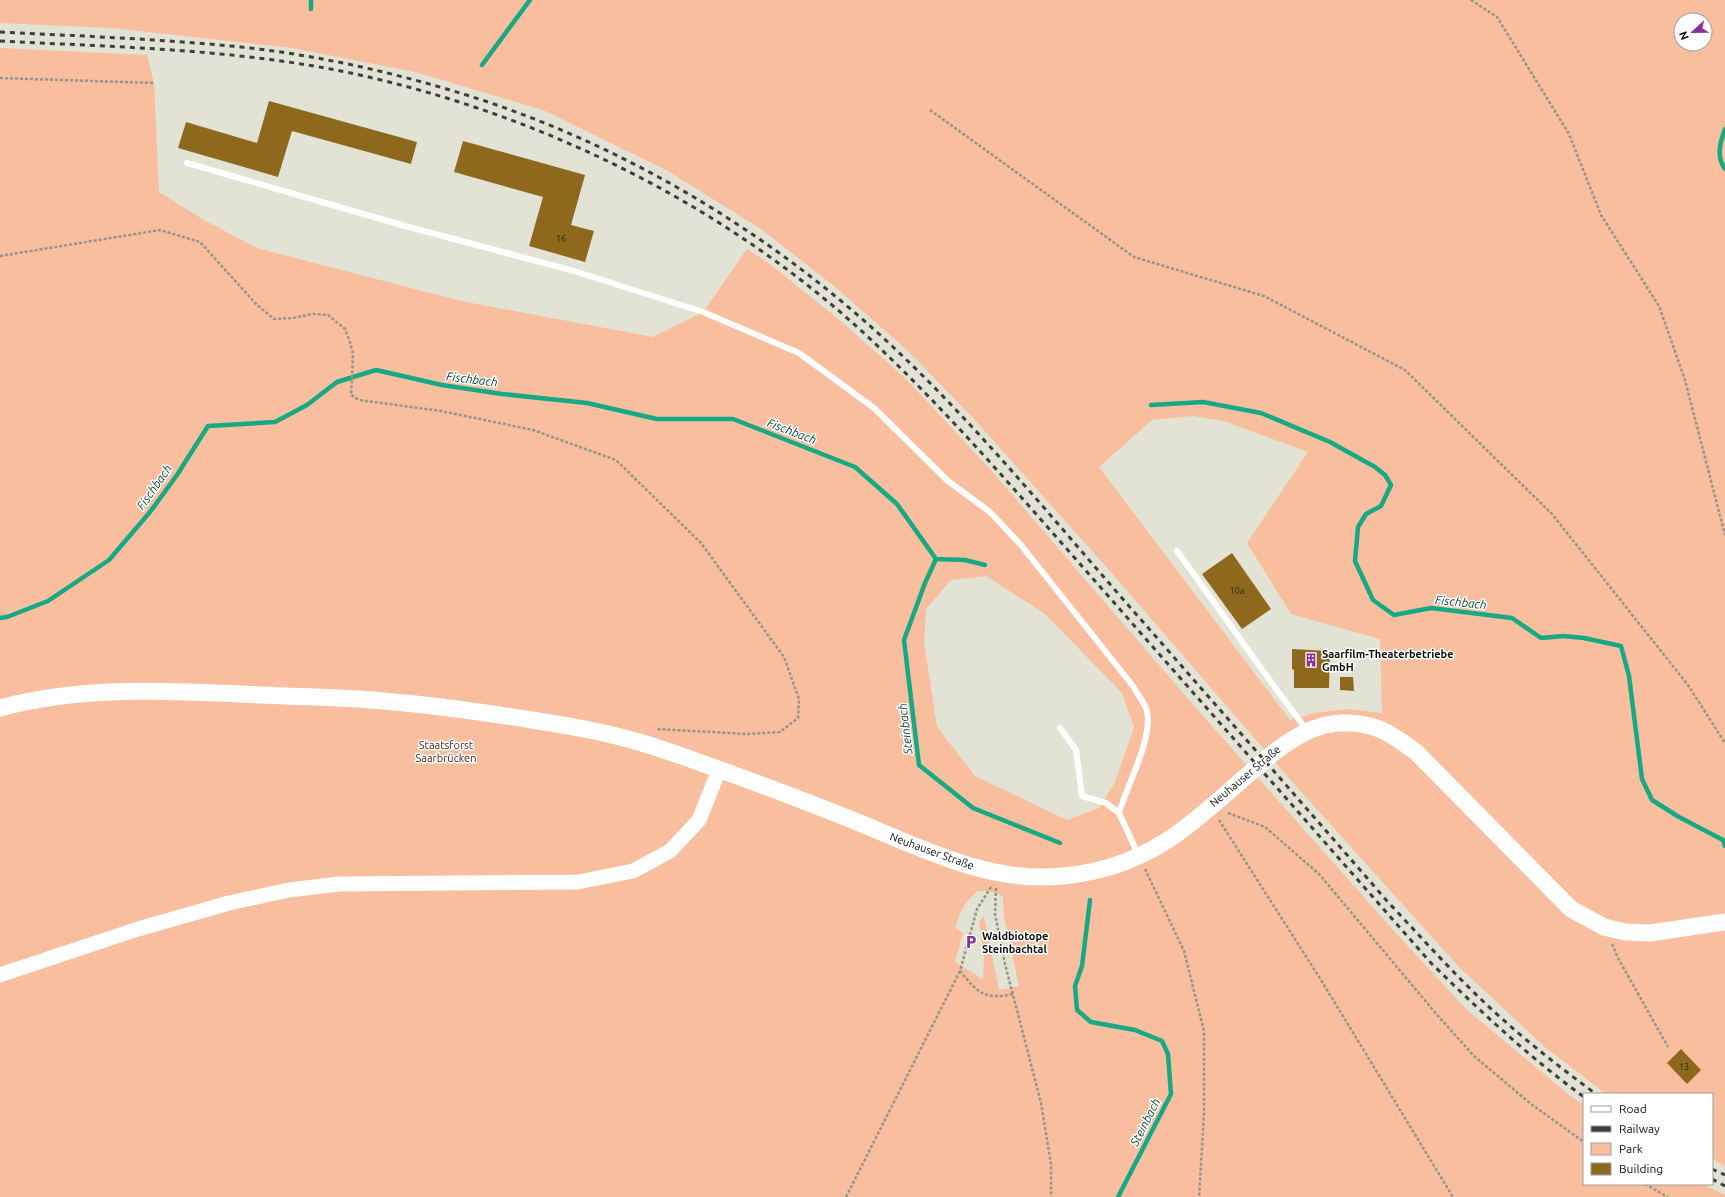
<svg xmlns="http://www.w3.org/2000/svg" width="1725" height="1197" viewBox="0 0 1725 1197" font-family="Ubuntu,sans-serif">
	<rect width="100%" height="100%" fill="#e2e3d4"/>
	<g fill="#f9be9e" fill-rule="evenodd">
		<path d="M0 0H1725V1166L1712 1159V1094H1606L1546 1048 1460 968 1294 784 1109 570 974 419 907 350 834 286 761 229 668 171 543 110 415 72 292 48 111 28 0 23ZM1681 20H1705V44H1681ZM1193 416 1224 421 1308 452 1247 543 1291 614 1380 639 1382 713 1348 709 1314 713 1290 720 1099 467 1152 420Z"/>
		<path d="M0 48 147 55 154 83 159 192 204 220 257 248 461 301 653 337 703 312 747 249 766 261 836 317 904 377 990 469 1196 708 1394 931 1466 1009 1568 1094 1584 1105V1184H1703L1725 1195V1197H0ZM986 576 1045 614 1122 693 1134 727 1115 782 1099 808 1067 820 975 776 937 727 924 642 926 609 951 580ZM978 891H988L1003 896 1004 916 1019 986 999 990 984 916 979 922 984 958 983 979 955 962 963 933 955 928C961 911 964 902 978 891Z"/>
	</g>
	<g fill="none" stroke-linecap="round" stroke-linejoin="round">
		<g stroke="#15a984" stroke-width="4.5">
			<polyline points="311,9 311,0"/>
			<polyline points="482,65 530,0"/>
			<path d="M1725 129C1720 142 1716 157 1725 169"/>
			<polyline points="1151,405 1203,402 1261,413 1330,442 1375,467 1385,475 1391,485 1381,506 1366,514 1358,527 1355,561 1373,600 1394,615 1431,608 1512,618 1541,638 1563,636 1584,638 1621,646 1629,676 1642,779 1652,800 1679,817 1723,840 1725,846"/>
			<polyline points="936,559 925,583 904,640 919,765 973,808 1060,843"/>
			<polyline points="0,618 7,617 48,601 109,560 150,512 177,475 208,426 275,422 307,405 337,382 376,370 442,385 502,394 587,403 657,419 733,419 855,467 897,504 936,559 965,560 985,565"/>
			<polyline points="1090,900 1082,966 1075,986 1077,1010 1091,1022 1135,1030 1162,1041 1168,1054 1171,1094 1118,1197"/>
		</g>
	</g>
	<g fill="#8e681d">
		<polygon points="269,101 417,142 411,164 292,131 278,177 178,148 186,122 257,143"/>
		<polygon points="463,141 585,175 571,225 594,231 585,262 529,246 543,197 454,172"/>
		<polygon points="1232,553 1271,609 1242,629 1202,574"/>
		<polygon points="1292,649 1330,651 1329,688 1294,688 1294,670 1292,669"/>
		<polygon points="1340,677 1353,677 1354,691 1340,690"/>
		<polygon points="1681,1049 1701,1070 1687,1084 1667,1063"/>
	</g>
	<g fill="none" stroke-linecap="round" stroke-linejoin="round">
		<g stroke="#94958a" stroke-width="2.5" stroke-dasharray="3 2" stroke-linecap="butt">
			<polyline points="1471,0 1497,17 1569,134 1601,215 1659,306 1685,380 1725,535"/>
			<polyline points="0,78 154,83"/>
			<polyline points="930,110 1134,257 1264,296 1405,370 1552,514 1688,685 1725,743"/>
			<polyline points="0,256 160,230 200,242 256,304 274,319 293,318 313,314 328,315 345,329 350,342 353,354 351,395 359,400 441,411 533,430 616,460 701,543 784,657 799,699 798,718 780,732 747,734 656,729"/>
			<polyline points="1228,813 1265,827 1319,874 1438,1016 1474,1056 1531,1104 1584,1142"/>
			<polyline points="1219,820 1321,980 1453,1197"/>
			<polyline points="1145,869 1184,951 1204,1031 1204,1114 1199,1197"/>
			<path d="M991 887 977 909 960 971C978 993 984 1000 1013 994"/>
			<polyline points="996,888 995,914 1005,964 1041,1103 1051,1164 1051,1197"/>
			<polyline points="1612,944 1618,958 1668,1047"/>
			<polyline points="1645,1184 1668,1197"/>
			<polyline points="846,1197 960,971"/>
		</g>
		<g stroke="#fff" stroke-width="6">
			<path d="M187 163 405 226 574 271 703 312 799 353 874 408 948 481 990 512 1021 545 1133 686C1137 694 1145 703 1147 711 1153 739 1127 785 1119 813L1138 854"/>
			<path d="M1177 551C1221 611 1262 672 1307 730"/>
			<polyline points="1060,728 1076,750 1082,796 1106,803 1119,813"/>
		</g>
		<polyline stroke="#fff" stroke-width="15" points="0,975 138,929 229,903 289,890 339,884 578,882 633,871 670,851 699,820 719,770"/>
		<path stroke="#fff" stroke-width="17" d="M0 708C85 685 175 691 262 695 302 697 343 697 383 701 432 705 482 712 532 720 569 726 606 732 642 743 669 751 695 761 721 770 765 786 810 803 855 821 921 848 990 884 1063 876 1106 872 1146 857 1181 831 1203 814 1224 796 1244 778 1282 745 1317 712 1370 726 1387 730 1402 742 1416 752L1571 909 1604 927 1625 932 1650 933 1725 922"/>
		<g stroke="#3e3f38" stroke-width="3" stroke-dasharray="5 5" stroke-linecap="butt">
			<path d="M0 32C80 36 161 39 241 47 315 55 388 71 460 93 610 139 752 221 869 325 959 405 1036 499 1115 590 1206 694 1297 797 1387 901 1420 936 1452 972 1487 1005 1521 1037 1558 1066 1596 1094"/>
			<path d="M0 41C115 47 233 49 346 72 536 112 723 203 866 335 924 389 977 447 1029 506L1431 963C1480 1011 1529 1057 1584 1097"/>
			<polyline points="1712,1169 1725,1175"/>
			<polyline points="1712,1179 1725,1186"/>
		</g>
	</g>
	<defs>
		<g id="building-bare" transform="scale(1.08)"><path d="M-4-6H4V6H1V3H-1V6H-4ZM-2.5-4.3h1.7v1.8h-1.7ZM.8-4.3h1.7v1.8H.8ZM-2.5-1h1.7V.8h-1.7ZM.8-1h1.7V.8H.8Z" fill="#892f9b" stroke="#fff" stroke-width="2.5" paint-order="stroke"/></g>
		<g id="parking-bare" transform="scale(1.08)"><path d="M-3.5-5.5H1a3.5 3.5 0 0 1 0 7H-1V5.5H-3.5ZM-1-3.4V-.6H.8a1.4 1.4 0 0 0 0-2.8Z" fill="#892f9b" stroke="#fff" stroke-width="2.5" paint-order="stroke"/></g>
	</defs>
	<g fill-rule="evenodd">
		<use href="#building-bare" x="1311" y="660"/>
		<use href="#parking-bare" x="971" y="942"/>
	</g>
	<g text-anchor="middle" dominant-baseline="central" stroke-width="3" stroke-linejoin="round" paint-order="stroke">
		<g font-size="9" fill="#2c240d">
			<text x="561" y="239">16</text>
			<text x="1237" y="591">10a</text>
			<text x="1684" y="1067">13</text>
		</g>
		<g font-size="11" font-weight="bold" fill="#0c0d08" stroke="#fff" text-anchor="start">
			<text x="1322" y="654">Saarfilm-Theaterbetriebe<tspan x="1322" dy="13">GmbH</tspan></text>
			<text x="982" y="936">Waldbiotope<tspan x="982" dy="13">Steinbachtal</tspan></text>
		</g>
		<g font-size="11" fill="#492610" stroke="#fff">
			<text x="446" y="745">Staatsforst<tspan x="446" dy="13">Saarbrücken</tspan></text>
		</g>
		<g font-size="11" fill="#0c0d08" stroke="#fff">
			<text transform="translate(1245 776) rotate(-40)">Neuhauser Straße</text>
			<text transform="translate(932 851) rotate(20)">Neuhauser Straße</text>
		</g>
		<g font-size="12" font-style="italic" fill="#0c4434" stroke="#fff">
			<text transform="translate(472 379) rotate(7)">Fischbach</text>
			<text transform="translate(792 431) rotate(21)">Fischbach</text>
			<text transform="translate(154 487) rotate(-55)">Fischbach</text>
			<text transform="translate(1461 602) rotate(6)">Fischbach</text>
			<text transform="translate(905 729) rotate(-97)">Steinbach</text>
			<text transform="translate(1145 1122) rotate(-63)">Steinbach</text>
		</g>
	</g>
	<rect x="1583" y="1093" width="130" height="92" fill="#ffffff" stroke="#9e9e9c"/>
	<rect x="1591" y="1106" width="20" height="6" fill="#ffffff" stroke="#9e9e9c"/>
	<text x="1619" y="1113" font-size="12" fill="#0c0d08">Road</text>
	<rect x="1591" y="1126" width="20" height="6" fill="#3e3f38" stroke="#9e9e9c"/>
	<text x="1619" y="1133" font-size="12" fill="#0c0d08">Railway</text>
	<rect x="1591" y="1143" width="20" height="12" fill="#f9be9e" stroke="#9e9e9c"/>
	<text x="1619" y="1153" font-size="12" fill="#0c0d08">Park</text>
	<rect x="1591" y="1163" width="20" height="12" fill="#8e681d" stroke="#9e9e9c"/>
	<text x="1619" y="1173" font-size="12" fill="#0c0d08">Building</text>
	<g transform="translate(1693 32) rotate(248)"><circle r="19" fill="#ffffff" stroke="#9e9e9c"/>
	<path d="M0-3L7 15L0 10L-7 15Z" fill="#892f9b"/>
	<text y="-6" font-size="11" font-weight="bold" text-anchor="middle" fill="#0c0d08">N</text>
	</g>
</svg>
